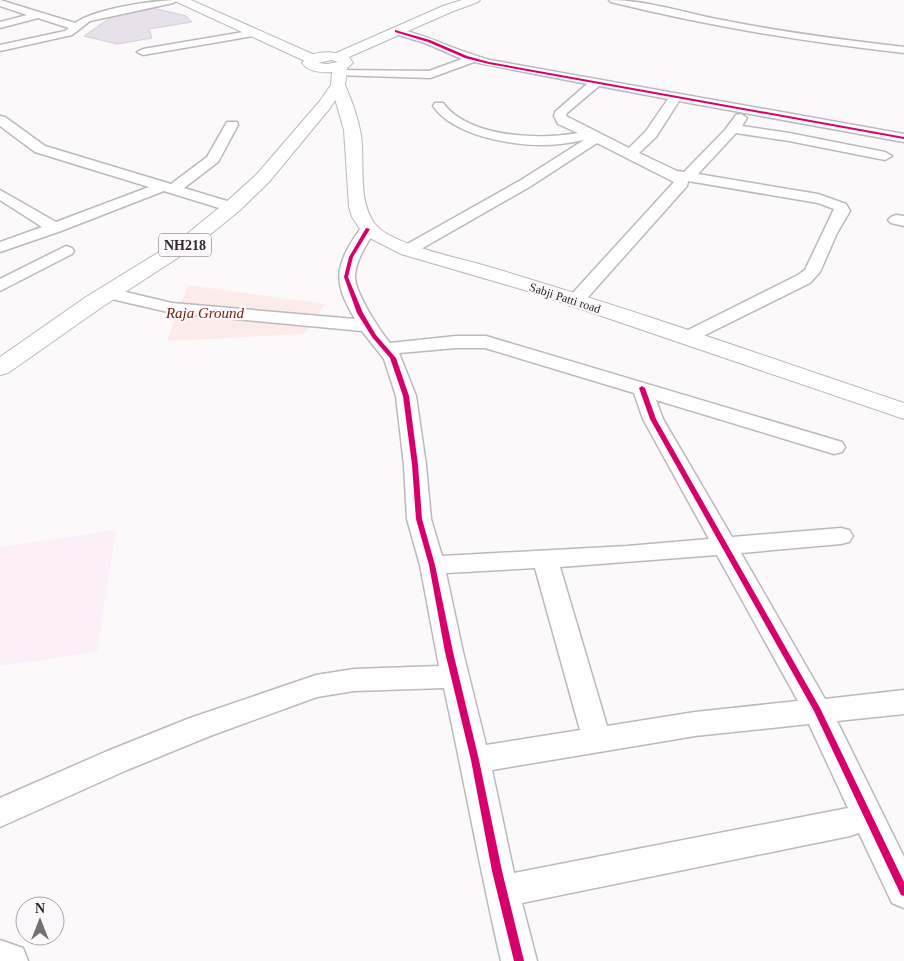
<svg xmlns="http://www.w3.org/2000/svg" width="904" height="961" viewBox="0 0 904 961" font-family="Georgia,serif">
	<rect width="100%" height="100%" fill="#fcf9fb"/>
	<polygon fill="#fdeff8" points="116,530 97,652 0,666 0,547"/>
	<polygon fill="#fbece9" points="188,285 325,304 304,334 167,341"/>
	<polygon fill="#e8e1eb" stroke="#d2ced2" points="145,6 186,16 192,22 149,29 152,38 117,44 84,36 113,16"/>
	<g fill="none" stroke-linecap="round" stroke-linejoin="round">
		<g stroke="#bdb8bb" stroke-width="3">
			<g id="minor">
				<path d="M0 0 75 23C94 9 154 0 178 0L173 3 90 21 72 35 0 51V45L65 31 69 28 38 18 0 28V22L27 15 0 6Z"/>
				<path d="M609 0C647 0 685 13 722 20 782 32 843 40 904 47V53C805 42 707 26 611 2Z"/>
				<path d="M396 28C428 36 457 51 490 60L904 134V142L679 101 656 137 639 153 677 171 684 172 725 130 736 115 741 114 747 118 742 126 789 133 885 152 892 156 885 160 789 141 736 133 698 174 818 194 846 204 850 211 837 233 820 272 810 283 687 344 680 342 678 338 680 334 798 275 805 270 834 209 818 203 688 181 687 186 581 305 575 306 569 305 566 301 569 297 674 182 597 143 531 186 414 253H402L400 250 402 247 521 180 584 140C570 143 556 145 542 145 508 145 453 135 433 106L435 103H443C469 138 539 140 578 133L558 124 554 116 555 112 587 84 474 62 430 78 335 75 333 73 335 71 339 70 429 71 462 59 425 43 392 33 391 31 392 29ZM599 86 668 99 646 131 629 148 566 116 567 113Z"/>
				<polygon points="255,30 259,31 260,33 259,35 143,55 137,52 143,49"/>
				<polygon points="0,116 5,117 45,146 171,184 207,157 227,122 237,122 238,125 218,162 184,188 237,204 240,207 237,210 232,212 164,191 61,231 0,252 0,242 42,227 0,200 0,190 56,222 149,187 35,152 0,126"/>
				<polygon points="896,215 904,216 904,226 891,223 888,220 891,217"/>
				<path d="M368 224 374 226 376 229C367 244 357 257 355 275 353 290 380 331 390 343L456 336H486L842 442 845 447 842 452 834 454 656 400 663 419 732 537 841 528 849 530 853 536 849 542 841 544 741 553 825 699 904 690V714L837 721 904 857V908L892 903 859 833 850 836 522 903 537 961H501C480 870 464 779 444 688L354 691 317 697 210 736 127 770 0 827V798L105 752 190 718 316 675 354 669 439 666 420 565 407 519 404 465 396 396 384 359 362 331 172 313 103 297 100 293 103 289 109 288 172 303 355 319C330 278 337 263 362 226ZM456 348H485L634 393 643 419 709 539 627 546 442 556 431 519 426 465 416 396 399 353ZM717 555 798 701 695 712 607 726 560 567ZM535 568 580 730 486 745 463 652 446 573ZM809 724 848 808 514 873 492 770 695 736Z"/>
				<polygon points="66,246 72,248 74,251 72,254 0,291 0,279"/>
				<polygon points="0,940 23,948 28,961 0,961"/>
			</g>
		</g>
		<g stroke="#bdb8bb" stroke-width="2">
			<g id="secondary">
				<polygon points="175,0 191,0 317,56 319,59 312,63 307,62 177,2"/>
				<path d="M338 81 343 82 345 85C352 101 358 118 361 135 365 163 357 200 375 224 389 243 453 257 476 263 620 305 762 355 904 403V419L531 292 401 254 364 235 352 217 349 207 344 130 331 85 333 82Z"/>
			</g>
		</g>
		<g stroke="#bdb8bb" stroke-width="2">
			<path id="trunk" d="M462 0H480L478 2 451 12 349 57 353 63 347 68 345 85 330 108 269 182 239 211 196 246 102 307 8 373 0 375V357L86 297 182 238 225 203 257 174 319 102 331 85 332 72C321 73 309 72 302 63 310 52 323 51 336 53L443 6ZM331 60 338 62 327 64 318 63Z"/>
		</g>
		<use href="#minor" fill="#fffefe" fill-rule="evenodd"/>
		<use href="#secondary" fill="#fffefe" fill-rule="evenodd"/>
		<use href="#trunk" fill="#fffefe" fill-rule="evenodd"/>
		<g stroke="#fdf8fb" stroke-width="3">
			<g id="cycleway">
				<polygon points="395,30 430,40 467,56 489,62 904,137 904,139 489,64 465,58 428,42 395,32"/>
				<polygon points="366,228 370,229 353,257 348,277 363,313 376,335 396,358 409,396 418,465 422,519 435,565 453,652 479,760 502,871 524,961 514,961 492,871 471,760 445,652 429,565 416,519 412,465 403,396 390,358 372,337 357,313 344,277 349,257"/>
				<polygon points="642,386 645,388 656,419 820,708 904,882 904,896 901,895 814,711 650,419 639,388"/>
			</g>
		</g>
		<use href="#cycleway" fill="#d6006c" fill-rule="evenodd"/>
	</g>
	<g text-anchor="middle" dominant-baseline="central" stroke-width="4.5" stroke-linejoin="round" paint-order="stroke">
		<g font-size="12" fill="#2e262a" stroke="#fdf8fb">
			<text transform="translate(565 298) rotate(18)">Sabji Patti road</text>
		</g>
		<rect fill="#fdf8fb" stroke="#6c6569" stroke-width="1" x="159" y="233.5" width="52" height="23" rx="4"/>
		<g font-size="14" font-weight="bold" fill="#2e262a">
			<text x="185" y="245">NH218</text>
		</g>
		<g font-size="15" font-style="italic" fill="#701f09" stroke="#fdf8fb">
			<text x="205" y="313">Raja Ground</text>
		</g>
	</g>
	<g transform="translate(40 921)"><circle r="24" fill="#fdf8fb" stroke="#aaa4a7"/>
	<path d="M0-4L9 19L0 12L-9 19Z" fill="#767073"/>
	<text y="-8" font-size="14" font-weight="bold" text-anchor="middle" fill="#2e262a">N</text>
	</g>
</svg>
